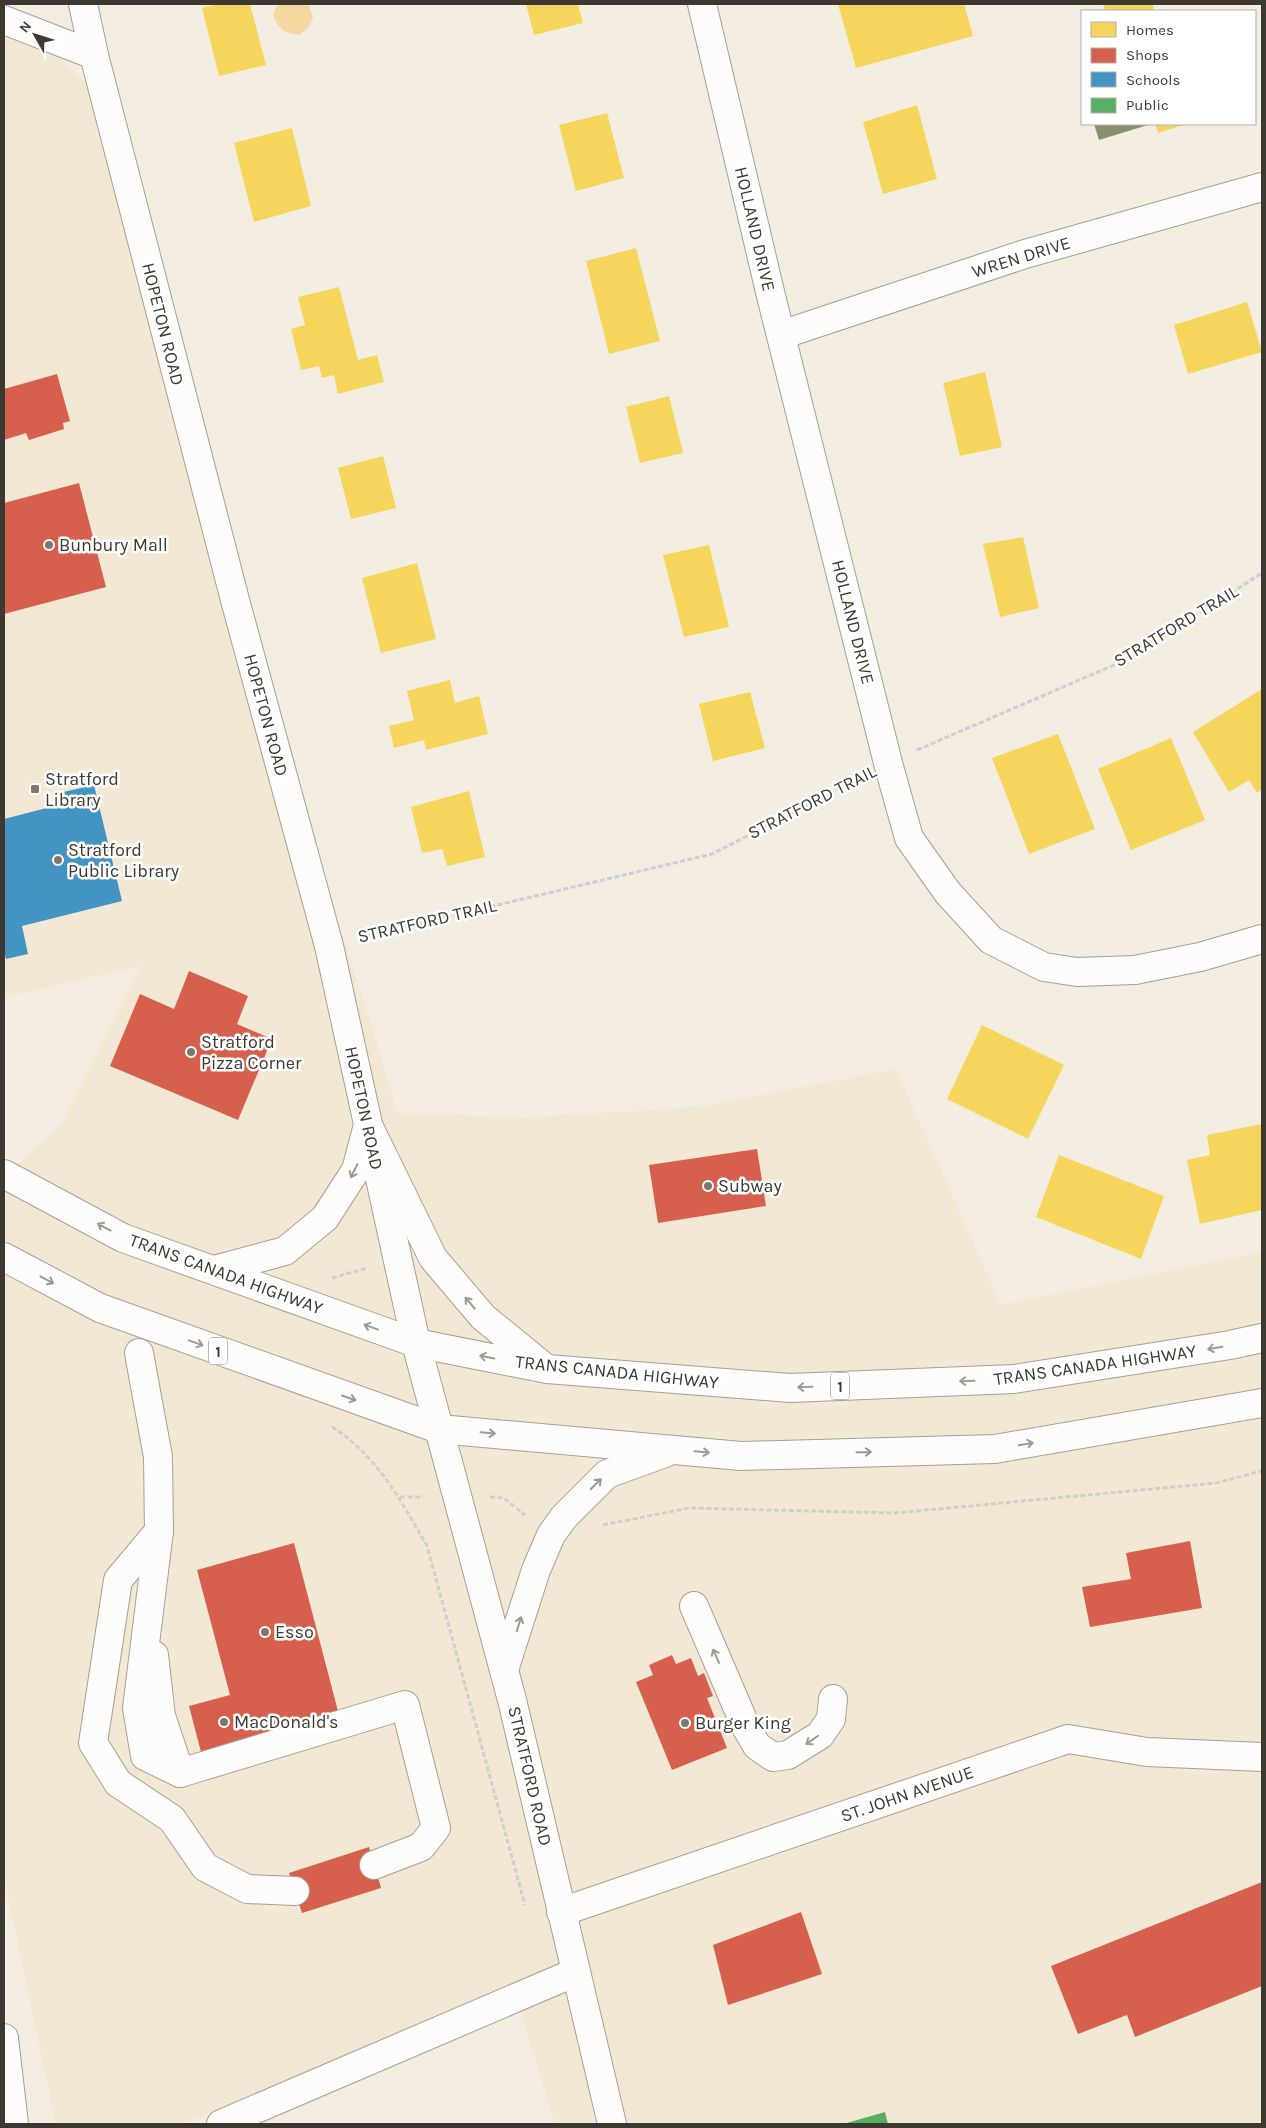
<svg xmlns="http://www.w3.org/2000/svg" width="1266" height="2128" viewBox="0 0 1266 2128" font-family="Karla,sans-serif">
	<rect width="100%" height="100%" fill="#f3ede2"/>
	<polygon fill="#f3e8d3" points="4,8 97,92 235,600 381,1056 397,1113 522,1118 701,1107 896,1069 1001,1305 1262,1252 1262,2124 555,2124 518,2003 179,2124 56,2124 4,1878 4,1176 61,1125 140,966 4,997"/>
	<path fill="#f3d8a0" d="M278 4H308L313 17 309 27 299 35C283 33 278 29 273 14Z"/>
	<g fill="#f6d55c">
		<polygon points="220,4 250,4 266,65 219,76 202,8"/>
		<polygon points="526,4 578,4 583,23 534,35"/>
		<polygon points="838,4 964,4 973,36 856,68"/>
		<polygon points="1103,4 1153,4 1154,11 1105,11"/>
		<polygon points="917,105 937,179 883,194 863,122"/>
		<polygon points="607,113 624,178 576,191 559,125"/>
		<polygon points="1155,124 1186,124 1158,133"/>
		<polygon points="292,128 311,206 254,222 234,143"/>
		<polygon points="636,248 660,341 609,354 586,261"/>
		<polygon points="339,287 358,360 377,355 384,382 338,394 334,375 322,378 319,366 301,370 291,329 305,325 298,297"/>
		<polygon points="1247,302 1262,352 1188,374 1174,325"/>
		<polygon points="985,372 1002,447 960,456 943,383"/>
		<polygon points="669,396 683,453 640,463 626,407"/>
		<polygon points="383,456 396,508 351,519 338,468"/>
		<polygon points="1023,537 1039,608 1000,617 983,544"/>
		<polygon points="709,545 729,627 684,637 663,555"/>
		<polygon points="417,563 436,639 381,653 362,578"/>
		<polygon points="450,680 455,703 479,696 488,734 426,750 424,740 394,748 389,726 414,720 407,691"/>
		<polygon points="1262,689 1262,789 1257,793 1249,780 1229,792 1193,732"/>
		<polygon points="750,692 765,748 713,761 699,704"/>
		<polygon points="1058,734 1095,829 1029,854 992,758"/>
		<polygon points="1171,738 1205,820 1131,850 1098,769"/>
		<polygon points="469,791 485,857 447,866 442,849 422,853 411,807"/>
		<polygon points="982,1025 1064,1065 1028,1139 947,1099"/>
		<polygon points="1262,1124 1262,1210 1200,1224 1187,1160 1210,1155 1207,1135"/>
		<polygon points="1059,1155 1164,1196 1141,1259 1036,1217"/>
	</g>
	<g fill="#d6604d">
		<polygon points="57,374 70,421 63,423 64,429 29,440 26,433 4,440 4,389"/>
		<polygon points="79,483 106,587 4,614 4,503"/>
		<polygon points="189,971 248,996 237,1024 272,1039 238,1120 110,1066 140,994 174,1009"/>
		<polygon points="757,1149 766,1206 658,1223 649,1165"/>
		<polygon points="1190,1541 1202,1608 1090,1627 1082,1587 1131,1579 1126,1553"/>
		<polygon points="294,1543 339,1715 201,1752 189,1706 230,1695 197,1570"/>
		<polygon points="672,1655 676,1664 691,1658 698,1676 704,1673 713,1696 707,1698 727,1748 672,1770 636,1682 653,1675 649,1665"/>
		<polygon points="369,1847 381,1888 302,1913 289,1873"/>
		<polygon points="1262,1882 1262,1986 1135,2037 1127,2015 1078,2034 1051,1966"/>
		<polygon points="801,1912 822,1974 728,2005 713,1945"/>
	</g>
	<polygon fill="#4393c3" points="94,785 122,901 22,926 28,954 6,959 4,951 4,819 62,804 59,793"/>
	<polygon fill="#5aae61" points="885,2112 888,2124 843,2124"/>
	<polygon fill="#8c8c6e" points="1094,124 1151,124 1099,140"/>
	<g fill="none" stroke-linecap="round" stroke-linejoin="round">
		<g stroke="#a5a097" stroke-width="30">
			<g id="minor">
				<polyline points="702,4 771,296 888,763 909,838 948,893 991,940 1044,967 1077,972 1135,970 1200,957 1262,939"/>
				<polyline points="4,20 94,55"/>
				<polyline points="781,335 1025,254 1262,187"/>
				<polyline points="139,1353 158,1457 159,1531 118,1580 93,1743 118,1783 172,1819 205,1867 247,1889 295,1891"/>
				<polyline points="159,1531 137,1708 145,1756 180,1773 405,1705 436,1828 421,1847 374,1865"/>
				<polyline points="694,1606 746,1727 757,1746 773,1757 788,1755 820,1735 831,1719 833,1699"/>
				<polyline points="154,1655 161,1716 180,1773"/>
				<polyline points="561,1912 1068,1739 1147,1752 1262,1757"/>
				<polyline points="4,2038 14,2124"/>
				<polyline points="221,2124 576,1972"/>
			</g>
		</g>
		<g stroke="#a5a097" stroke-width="30">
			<polyline id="major" points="83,4 94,55 235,600 329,946 416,1343 512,1700 612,2124"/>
		</g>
		<g stroke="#a5a097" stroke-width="30">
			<g id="highway">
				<polyline points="368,1125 433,1258 483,1317 543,1366"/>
				<polyline points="4,1174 123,1238 416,1343 547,1369 790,1388 1014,1379 1230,1345 1262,1338"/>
				<polyline points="4,1257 100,1308 439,1429 741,1456 995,1449 1262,1403"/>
				<polyline points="214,1270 285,1251 325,1218 356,1170 368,1125"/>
				<polyline points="504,1670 536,1570 551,1535 564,1517 607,1474 665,1453"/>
			</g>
		</g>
		<g stroke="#d1cfcb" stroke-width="3" stroke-dasharray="5 2.5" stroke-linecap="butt">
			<polyline points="917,750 1128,659 1262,573"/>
			<polyline points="359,938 712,854 860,778"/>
			<polyline points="332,1278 367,1268"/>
			<path d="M332 1427C376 1454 402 1502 427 1546L525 1905"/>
			<polyline points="400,1497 423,1497"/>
			<polyline points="490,1497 504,1498 525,1515"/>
			<polyline points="603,1525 689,1508 895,1513 1216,1483 1262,1471"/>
		</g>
		<use href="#minor" stroke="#fdfcfb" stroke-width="28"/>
		<use href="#major" stroke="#fdfcfb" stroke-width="28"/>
		<use href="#highway" stroke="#fdfcfb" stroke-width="28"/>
	</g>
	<defs><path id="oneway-shaft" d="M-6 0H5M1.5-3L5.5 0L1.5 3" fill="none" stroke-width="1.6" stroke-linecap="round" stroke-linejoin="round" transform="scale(1.25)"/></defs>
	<g stroke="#9d9a96">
		<use href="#oneway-shaft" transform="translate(354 1171) rotate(116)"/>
		<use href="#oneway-shaft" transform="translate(104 1227) rotate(-152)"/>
		<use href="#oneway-shaft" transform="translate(47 1280) rotate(28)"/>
		<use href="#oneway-shaft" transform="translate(470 1303) rotate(-130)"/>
		<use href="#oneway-shaft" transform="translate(371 1327) rotate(-160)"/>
		<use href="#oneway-shaft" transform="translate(196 1343) rotate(20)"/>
		<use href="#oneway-shaft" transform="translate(1215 1348) rotate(171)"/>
		<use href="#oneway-shaft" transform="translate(487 1357) rotate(-169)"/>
		<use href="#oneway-shaft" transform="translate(967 1381) rotate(178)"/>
		<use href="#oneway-shaft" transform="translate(805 1387) rotate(178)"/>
		<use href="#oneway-shaft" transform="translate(349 1398) rotate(19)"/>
		<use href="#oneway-shaft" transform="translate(488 1433) rotate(5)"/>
		<use href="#oneway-shaft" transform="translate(1026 1444) rotate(-10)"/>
		<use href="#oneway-shaft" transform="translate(702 1452) rotate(5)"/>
		<use href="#oneway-shaft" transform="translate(864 1452) rotate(-1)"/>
		<use href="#oneway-shaft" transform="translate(596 1484) rotate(-45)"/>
		<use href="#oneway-shaft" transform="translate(519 1624) rotate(-73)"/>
		<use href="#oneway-shaft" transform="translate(716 1656) rotate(-114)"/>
		<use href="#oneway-shaft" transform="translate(812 1740) rotate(145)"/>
	</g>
	<g fill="#7d786e" stroke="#fff" stroke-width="2">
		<circle cx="49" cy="545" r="5"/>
		<rect x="30" y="784" width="10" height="10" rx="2.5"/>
		<circle cx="58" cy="860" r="5"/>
		<circle cx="191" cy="1052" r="5"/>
		<circle cx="708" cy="1186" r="5"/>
		<circle cx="265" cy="1632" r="5"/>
		<circle cx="224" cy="1722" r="5"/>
		<circle cx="685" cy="1723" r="5"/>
	</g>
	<g text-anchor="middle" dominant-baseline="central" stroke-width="5" stroke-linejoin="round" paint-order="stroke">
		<g fill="#fff" stroke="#77746e" stroke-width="1">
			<rect x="209" y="1337.5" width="18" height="27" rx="4"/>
			<rect x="831" y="1372.5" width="18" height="27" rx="4"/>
		</g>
		<g font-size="16" font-weight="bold" fill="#3d3930">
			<text x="218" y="1351">1</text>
			<text x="840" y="1386">1</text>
		</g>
		<g font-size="18" fill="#3d3930" stroke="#fff">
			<text transform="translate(755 229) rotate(77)">HOLLAND DRIVE</text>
			<text transform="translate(1021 257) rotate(-17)">WREN DRIVE</text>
			<text transform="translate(163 324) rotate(76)">HOPETON ROAD</text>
			<text transform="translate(853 622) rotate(76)">HOLLAND DRIVE</text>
			<text transform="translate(1176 626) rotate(-31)">STRATFORD TRAIL</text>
			<text transform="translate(266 715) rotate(75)">HOPETON ROAD</text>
			<text transform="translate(812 802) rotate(-27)">STRATFORD TRAIL</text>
			<text transform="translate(427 921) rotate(-13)">STRATFORD TRAIL</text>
			<text transform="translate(364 1108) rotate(78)">HOPETON ROAD</text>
			<text transform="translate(226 1274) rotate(20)">TRANS CANADA HIGHWAY</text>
			<text transform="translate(1095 1365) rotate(-8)">TRANS CANADA HIGHWAY</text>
			<text transform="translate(617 1372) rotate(6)">TRANS CANADA HIGHWAY</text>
			<text transform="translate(530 1776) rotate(77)">STRATFORD ROAD</text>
			<text transform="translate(907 1794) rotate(-19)">ST. JOHN AVENUE</text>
		</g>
		<g font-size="18" fill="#3d3930" stroke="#fff" text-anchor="start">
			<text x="59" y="545">Bunbury Mall</text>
			<text x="45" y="779">Stratford<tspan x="45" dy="21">Library</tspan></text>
			<text x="68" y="850">Stratford<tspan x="68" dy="21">Public Library</tspan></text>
			<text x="201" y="1042">Stratford<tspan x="201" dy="21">Pizza Corner</tspan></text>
			<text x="718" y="1186">Subway</text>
			<text x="275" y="1632">Esso</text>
			<text x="234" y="1722">MacDonald's</text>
			<text x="695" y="1723">Burger King</text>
		</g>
	</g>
	<rect width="1266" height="2128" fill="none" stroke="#3d3930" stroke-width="10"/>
	<rect x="1081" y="10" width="175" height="115" fill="#ffffff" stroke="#b1b0ac"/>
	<rect x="1091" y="22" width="25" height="15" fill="#f6d55c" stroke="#b1b0ac"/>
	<text x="1126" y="35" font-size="15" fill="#3d3930">Homes</text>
	<rect x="1091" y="48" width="25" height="15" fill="#d6604d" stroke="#b1b0ac"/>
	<text x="1126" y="60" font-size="15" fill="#3d3930">Shops</text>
	<rect x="1091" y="72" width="25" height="15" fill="#4393c3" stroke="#b1b0ac"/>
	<text x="1126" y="85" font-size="15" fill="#3d3930">Schools</text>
	<rect x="1091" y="98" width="25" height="15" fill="#5aae61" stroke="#b1b0ac"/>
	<text x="1126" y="110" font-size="15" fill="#3d3930">Public</text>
	<g transform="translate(35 35) rotate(309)" stroke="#ffffff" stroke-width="4" paint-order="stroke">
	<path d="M0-4L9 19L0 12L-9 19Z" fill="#3d3930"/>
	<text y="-8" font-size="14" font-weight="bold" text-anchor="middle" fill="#3d3930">N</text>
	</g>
</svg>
